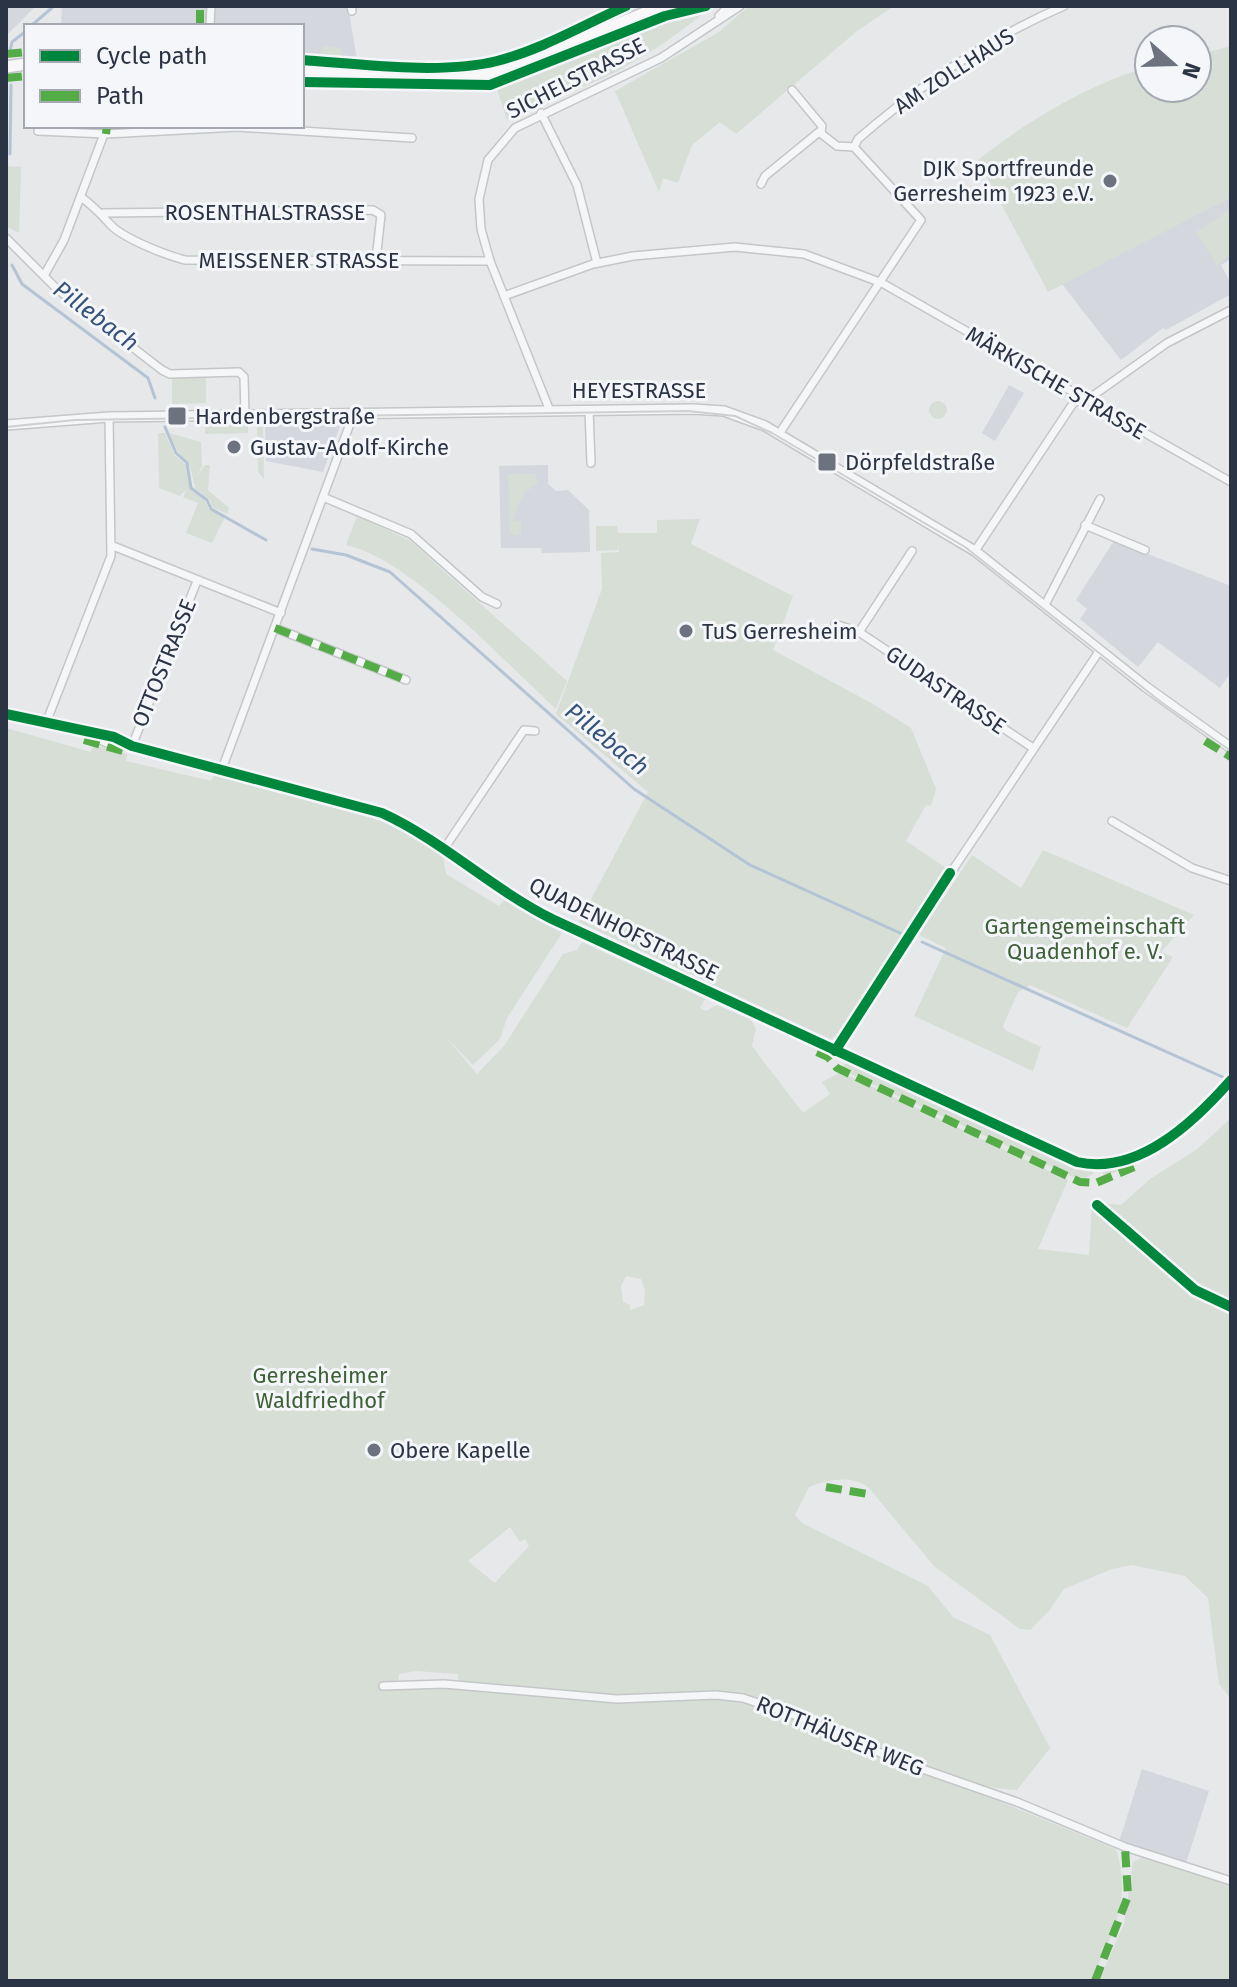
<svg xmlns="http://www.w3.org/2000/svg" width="1237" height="1987" viewBox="0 0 1237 1987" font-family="'Fira Sans',sans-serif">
	<rect width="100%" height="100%" fill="#e6e8ea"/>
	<g fill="#d4d7dd">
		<polygon points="6,6 36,6 6,36"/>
		<polygon points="62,6 348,6 357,60 302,58 302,26 61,26"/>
		<polygon points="1231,197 1231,259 1221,265 1231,284 1231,294 1166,330 1163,328 1121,360 1062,284"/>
		<polygon points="1009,385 1024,393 995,441 982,433"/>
		<polygon points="265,424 341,424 323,472 266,461"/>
		<polygon points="548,465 548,484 556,491 568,490 589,510 590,552 542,553 541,548 501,548 499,466"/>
		<polygon points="1114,541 1231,586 1231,672 1220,688 1158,642 1138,667 1080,619 1087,609 1076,600"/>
		<polygon points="1142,1769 1209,1791 1186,1863 1119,1842"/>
	</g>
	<g fill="#d6ded6" fill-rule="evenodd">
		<polygon points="749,6 894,6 857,31 736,134 720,122 692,145 678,183 663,178 659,192 615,91 719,32"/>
		<path d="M702 11 705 12C673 38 637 63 599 80 568 93 535 99 507 120L496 86 667 19Z"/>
		<polygon points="324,46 340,48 344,60 318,59"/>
		<path d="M1231 46V197L1048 292 978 160C1024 123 1092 82 1149 67V88H1197V55Z"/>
		<polygon points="6,166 21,167 19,233 6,226"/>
		<polygon points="1231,209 1231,255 1217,265 1196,232"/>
		<polygon points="172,378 206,378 206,403 172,404"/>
		<circle cx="938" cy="410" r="9"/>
		<polygon points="257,424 263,424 264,479 258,472"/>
		<polygon points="205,425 248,425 248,433 205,434"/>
		<polygon points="158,433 165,433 175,456 186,465 190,488 204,499 209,510 225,517 212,543 186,533 198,503 183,497 187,488 180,496 159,488"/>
		<polygon points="169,433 201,442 202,466 197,476 205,465 210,465 208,490 229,508 227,514 212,507 210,500 195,488 190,466 178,452"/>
		<path d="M508 474H535L538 484C519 494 519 503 513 522L521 520V534L515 536 510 532Z"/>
		<path d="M357 516 409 540 567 681 556 709C506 663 409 558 346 545Z"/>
		<polygon points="700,519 691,544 793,596 773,650 873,704 911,728 936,789 931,806 926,805 906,841 946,868 839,1034 830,1039 579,922 648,792 556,714 602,589 601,553 619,552 618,544 618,550 596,551 596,526 617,526 618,533 657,533 657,520"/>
		<path d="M6 728 91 752 93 745 127 754 126 761 211 781 214 775C291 793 379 807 443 857L446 874 499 906 504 900 562 933 507 1018 500 1039 473 1065 445 1036 477 1074 504 1046 563 954 577 950 582 942 705 999 700 1008 706 1011 717 1005 751 1020 756 1029 752 1046 803 1113 830 1094 822 1082 841 1072 1068 1180 1038 1249 1089 1255 1092 1202 1121 1205 1150 1179 1196 1150 1231 1118V1699L1219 1684 1208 1598 1185 1576 1132 1565 1112 1569 1064 1589 1049 1611 1030 1630 1020 1629 935 1567 868 1487C852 1475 827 1479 809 1487L795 1515 802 1523 928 1586 953 1617 990 1635 1050 1748 1017 1790C931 1786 851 1729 769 1705 750 1699 730 1692 710 1692L715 1697 772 1709 1116 1849C1132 1903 1113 1932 1091 1981H6ZM626 1276 641 1279 645 1291 644 1305 630 1310V1305L623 1302 621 1286ZM510 1527 520 1542 525 1539 529 1546 495 1583 468 1561ZM416 1671 458 1674V1682L398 1685 399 1674Z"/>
		<polygon points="1043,850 1194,915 1161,952 1173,957 1127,1028 1030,985 1018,992 1003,1026 1005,1030 1041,1047 1033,1071 914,1016 946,948 919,935 972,855 1021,888"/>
		<polygon points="847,1063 1060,1161 1093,1170 1093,1174 1080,1180 838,1068"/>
		<path d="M1216 1105C1183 1137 1148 1158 1106 1176L1102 1173 1147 1157Z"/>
		<polygon points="1143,1857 1231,1886 1231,1981 1099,1981 1124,1924 1133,1862"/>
	</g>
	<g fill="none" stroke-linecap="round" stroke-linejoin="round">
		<g stroke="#b4c4d5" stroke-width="3">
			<polyline points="31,26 54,6"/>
			<polyline points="10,51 12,42 26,31"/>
			<polyline points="10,154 11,85"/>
			<polyline points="12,265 22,284 148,378 155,398"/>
			<polyline points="165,427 176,453 187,463 191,488 207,500 211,509 266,540"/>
			<polyline points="312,549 346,555 390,572 634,789 750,865 900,933"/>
			<polyline points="922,942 1227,1079"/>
		</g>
		<g stroke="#c4c6c8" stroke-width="10">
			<g id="minor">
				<polyline points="351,6 352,11"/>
				<polyline points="719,16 729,6"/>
				<polyline points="210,26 211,6"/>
				<polyline points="792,90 822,126 821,132"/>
				<polyline points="541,113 577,185 597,263"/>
				<polyline points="38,131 106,134 237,127 412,138"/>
				<path d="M854 147 858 139C919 86 989 38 1064 6"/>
				<polyline points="761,184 765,176 819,132 837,146 854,147"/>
				<path d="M81 197C93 206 100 213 109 223 121 238 166 255 185 260L490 261"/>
				<polyline points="103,213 373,210 381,215 376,260"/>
				<polyline points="6,238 57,289 162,370 170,374 239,372 244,377 245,415"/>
				<polyline points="45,274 64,240 104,134"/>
				<polyline points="504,296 593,264 633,256 735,247 804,254 882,283 1231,482"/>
				<polyline points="589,410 591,463"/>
				<polyline points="550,411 490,261 481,229 479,199 488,160 515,128 661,58 740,6"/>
				<polyline points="779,434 921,220 854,147"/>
				<polyline points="323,497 411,534 482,597 497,604"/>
				<polyline points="1085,525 1145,550"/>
				<polyline points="113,546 281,613"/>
				<polyline points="975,551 1074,402 1087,400 1167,343 1231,310"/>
				<polyline points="1045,605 1100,499"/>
				<polyline points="835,624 859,632 1033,748"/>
				<polyline points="275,628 406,680"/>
				<polyline points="859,632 912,551"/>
				<path d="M6 714 114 737 132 746 382 813C443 841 492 889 552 919L1077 1162C1138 1176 1194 1122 1231 1080"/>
				<polyline points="46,723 111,556 109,417"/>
				<polyline points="95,738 112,745 129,746"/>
				<polyline points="132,746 197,581"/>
				<polyline points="222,769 354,413"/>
				<polyline points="1112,821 1192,868 1231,881"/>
				<polyline points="444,849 524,730 535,731"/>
				<polyline points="952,871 1100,650"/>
				<polyline points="383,1686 444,1684 617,1699 716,1695 743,1698 800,1717 894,1759 1017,1802 1125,1847 1231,1881"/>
			</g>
		</g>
		<g stroke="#c4c6c8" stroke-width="12">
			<polyline id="tertiary" points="6,425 109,417 693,409 724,411 765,426 975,551 1146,687 1231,748"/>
		</g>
		<g stroke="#c4c6c8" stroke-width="14">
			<g id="secondary">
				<polyline points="6,67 26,64"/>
				<polyline points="302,69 360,74 392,71 481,75 509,68 662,6"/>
			</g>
		</g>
		<use href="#minor" stroke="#f5f6f7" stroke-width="7"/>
		<use href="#tertiary" stroke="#f5f6f7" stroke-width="9"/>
		<use href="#secondary" stroke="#f8f8f8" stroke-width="11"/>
		<polyline stroke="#cecfd2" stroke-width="2" points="6,427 75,420 688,411 735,416 772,433 965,547 1161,702 1231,751"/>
		<g stroke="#54ac47" stroke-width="8" stroke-dasharray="16 8" stroke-linecap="butt">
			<polyline points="200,26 200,6"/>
			<polyline points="6,54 26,52"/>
			<polyline points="6,78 26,76"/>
			<polyline points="106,134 107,126"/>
			<polyline points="275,628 406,680"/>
			<polyline points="84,740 130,753"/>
			<polyline points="1205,741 1231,757"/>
			<polyline points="817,1052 828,1057 837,1068 1080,1182 1096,1183 1134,1167"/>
			<polyline points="826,1487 868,1494"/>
			<polyline points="1095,1981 1128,1896 1125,1847"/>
		</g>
		<g stroke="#f4f6f9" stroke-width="15">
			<g id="cycleway">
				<path d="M302 60C359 64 442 75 497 61 543 49 583 25 626 6"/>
				<polyline points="302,82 490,85 665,16 706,6"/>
				<path d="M6 714 114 737 132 746 382 813C443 841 492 889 552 919L1077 1162C1138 1176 1194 1122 1231 1080"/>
				<polyline points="835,1051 950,873"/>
				<polyline points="1097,1205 1195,1290 1231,1307"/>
			</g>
		</g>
		<use href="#cycleway" stroke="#00873e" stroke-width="10"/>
	</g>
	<g fill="#6c737f" stroke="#f4f6f9" stroke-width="3">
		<circle cx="1110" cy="181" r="8"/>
		<rect x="167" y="406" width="20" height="20" rx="4"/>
		<circle cx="234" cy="447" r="8"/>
		<rect x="817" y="452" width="20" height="20" rx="4"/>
		<circle cx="686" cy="631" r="8"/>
		<circle cx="374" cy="1450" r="8"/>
	</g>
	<g text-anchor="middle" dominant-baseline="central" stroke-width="6" stroke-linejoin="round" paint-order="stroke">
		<g font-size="22" fill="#2b3445" stroke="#f4f6f9">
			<text transform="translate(954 71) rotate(-33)">AM ZOLLHAUS</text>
			<text transform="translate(576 78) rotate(-27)">SICHELSTRASSE</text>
			<text x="265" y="212">ROSENTHALSTRASSE</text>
			<text x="299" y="260">MEISSENER STRASSE</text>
			<text transform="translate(1056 383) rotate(30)">MÄRKISCHE STRASSE</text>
			<text x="639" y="390">HEYESTRASSE</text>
			<text transform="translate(164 663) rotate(-68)">OTTOSTRASSE</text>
			<text transform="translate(946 690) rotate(34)">GUDASTRASSE</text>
			<text transform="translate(624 929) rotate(26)">QUADENHOFSTRASSE</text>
			<text transform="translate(840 1736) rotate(22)">ROTTHÄUSER WEG</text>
		</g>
		<g font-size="22" fill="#2b3445" stroke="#f4f6f9" text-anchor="start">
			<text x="1094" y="168" text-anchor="end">DJK Sportfreunde<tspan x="1094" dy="25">Gerresheim 1923 e.V.</tspan></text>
			<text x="195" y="416">Hardenbergstraße</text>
			<text x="250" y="447">Gustav-Adolf-Kirche</text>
			<text x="845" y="462">Dörpfeldstraße</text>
			<text x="702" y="631">TuS Gerresheim</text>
			<text x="390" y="1450">Obere Kapelle</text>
		</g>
		<g font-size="22" fill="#3f6138" stroke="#f4f6f9">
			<text x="1085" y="926">Gartengemeinschaft<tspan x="1085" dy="25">Quadenhof e. V.</tspan></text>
			<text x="320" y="1375">Gerresheimer<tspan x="320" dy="25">Waldfriedhof</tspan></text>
		</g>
		<g font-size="24" font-style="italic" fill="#34527a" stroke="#f4f6f9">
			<text transform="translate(96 316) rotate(37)">Pillebach</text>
			<text transform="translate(607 739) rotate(39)">Pillebach</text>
		</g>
	</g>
	<rect width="1237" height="1987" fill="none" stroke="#2b3445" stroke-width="16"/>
	<rect x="24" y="24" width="280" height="104" fill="#f4f6f9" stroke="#a4a8b1" stroke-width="2"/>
	<rect x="40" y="50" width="40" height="12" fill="#00873e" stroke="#a4a8b1" stroke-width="2"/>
	<text x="96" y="64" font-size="24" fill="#2b3445">Cycle path</text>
	<rect x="40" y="90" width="40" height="12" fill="#54ac47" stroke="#a4a8b1" stroke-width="2"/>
	<text x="96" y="104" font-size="24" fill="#2b3445">Path</text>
	<g transform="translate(1173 64) rotate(110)"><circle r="38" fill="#f4f6f9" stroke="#a4a8b1" stroke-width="2"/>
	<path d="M0-6L14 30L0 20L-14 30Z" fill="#6c737f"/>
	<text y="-12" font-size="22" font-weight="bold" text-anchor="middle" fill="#2b3445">N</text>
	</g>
</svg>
